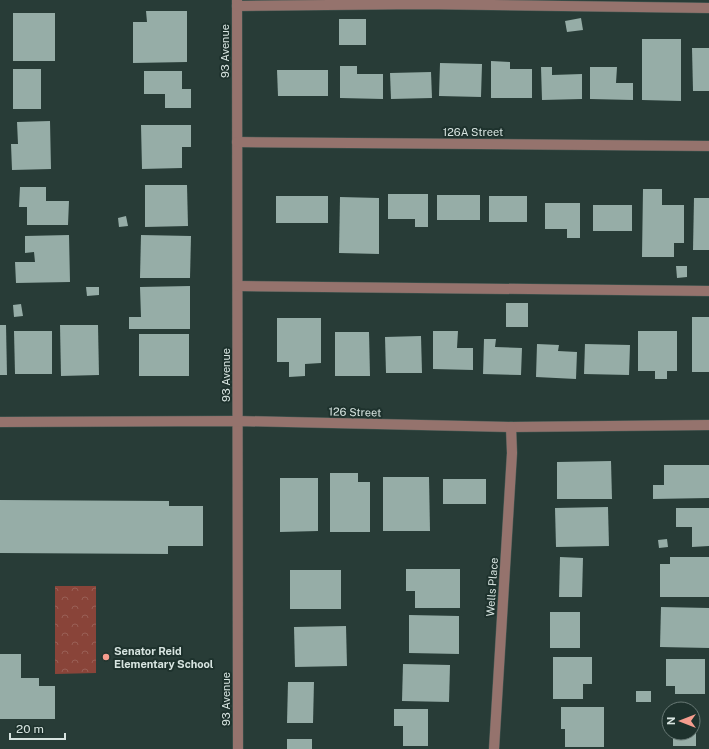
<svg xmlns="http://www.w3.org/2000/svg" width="709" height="749" viewBox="0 0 709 749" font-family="'Public Sans',sans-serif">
	<defs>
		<pattern id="park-crowns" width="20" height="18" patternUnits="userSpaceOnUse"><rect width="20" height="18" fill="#894439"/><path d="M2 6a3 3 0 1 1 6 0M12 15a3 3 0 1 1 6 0" fill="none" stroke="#995f55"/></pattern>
	</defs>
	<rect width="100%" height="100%" fill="#283c37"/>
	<polygon fill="url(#park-crowns)" points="55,586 96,586 96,673 55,674"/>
	<g fill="#96ada7">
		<polygon points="146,11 187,11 187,62 133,63 133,22 147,22"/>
		<rect x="13" y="13" width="42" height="48"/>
		<polygon points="581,18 583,30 567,32 565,21"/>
		<rect x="339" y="19" width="27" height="26"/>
		<polygon points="642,39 681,39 681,101 642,100"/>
		<polygon points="692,48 709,48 709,91 693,91"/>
		<polygon points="491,61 510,62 510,69 532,69 532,98 491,98"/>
		<polygon points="440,63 482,64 481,97 439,96"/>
		<polygon points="340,66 357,66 357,74 383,74 383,99 340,98"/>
		<polygon points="541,67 552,67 552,75 582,74 582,99 542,100"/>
		<polygon points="590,67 617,67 616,83 633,83 633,100 590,99"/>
		<rect x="13" y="69" width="28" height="40"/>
		<polygon points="277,70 328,70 328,96 278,96"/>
		<polygon points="144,71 182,71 182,89 191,89 191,108 165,108 165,94 144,94"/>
		<polygon points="431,72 432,98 391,99 390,73"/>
		<polygon points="50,121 51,169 12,170 11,144 18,144 17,122"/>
		<polygon points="141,125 191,125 191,147 182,147 182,168 142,169"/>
		<polygon points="145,185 187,185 188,226 145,227"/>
		<polygon points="20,187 46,187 46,201 69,201 68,225 27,225 27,207 19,207"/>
		<polygon points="643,189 662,189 662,205 684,205 684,243 674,243 674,257 642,257"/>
		<polygon points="388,194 428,194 428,227 415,227 415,219 388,219"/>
		<rect x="437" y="195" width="43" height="25"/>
		<rect x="276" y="196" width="52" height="27"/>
		<rect x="489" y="196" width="38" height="26"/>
		<polygon points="340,197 379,198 379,254 339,253"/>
		<polygon points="694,198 709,198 709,250 693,250"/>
		<polygon points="545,203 580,203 580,238 567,238 567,229 545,229"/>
		<rect x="593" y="205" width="39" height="26"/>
		<polygon points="126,216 128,226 119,227 118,218"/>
		<polygon points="69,235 70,282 16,283 15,262 35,262 34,252 25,253 25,236"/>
		<polygon points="141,235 191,236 190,278 140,278"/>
		<polygon points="676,266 687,266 687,277 677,278"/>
		<polygon points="190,286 190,329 129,329 129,317 141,317 140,287"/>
		<polygon points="86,287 99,287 99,295 87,296"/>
		<rect x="506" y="303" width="22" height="24"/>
		<polygon points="21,304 23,316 14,317 13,305"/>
		<rect x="692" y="317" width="17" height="55"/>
		<polygon points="277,318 321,318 321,363 305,364 305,376 289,377 289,362 277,362"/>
		<polygon points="0,325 6,325 7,375 0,375"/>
		<polygon points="60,325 98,325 99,375 61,376"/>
		<polygon points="14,331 52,331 52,374 15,374"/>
		<polygon points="433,331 458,331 457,348 473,348 473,370 433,369"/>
		<polygon points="638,331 677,331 677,371 667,371 667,379 655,379 655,371 638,371"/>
		<polygon points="335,332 369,332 370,376 335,376"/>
		<rect x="139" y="334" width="50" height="42"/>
		<polygon points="421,336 422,373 386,373 385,337"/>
		<polygon points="484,339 496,339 495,347 522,348 521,375 483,374"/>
		<polygon points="537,344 559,345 558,351 577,352 576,379 536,377"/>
		<polygon points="585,344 630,345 629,375 584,374"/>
		<polygon points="611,461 612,499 557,499 557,462"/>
		<polygon points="664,465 709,465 709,498 653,499 653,485 664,485"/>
		<polygon points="330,473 358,473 358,482 370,482 370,532 330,532"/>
		<polygon points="383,477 429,477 430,531 383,531"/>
		<polygon points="280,478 318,478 318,531 280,532"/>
		<rect x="443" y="479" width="43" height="25"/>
		<polygon points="0,500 169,501 169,506 203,506 203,546 168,546 168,554 0,553"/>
		<polygon points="608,507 609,546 556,547 555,508"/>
		<polygon points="676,508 709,508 709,546 692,547 692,527 676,527"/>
		<polygon points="667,539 668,547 659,548 658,540"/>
		<polygon points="560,557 583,558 582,597 559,597"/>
		<polygon points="670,557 709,557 709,597 660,597 660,564 670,564"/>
		<polygon points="406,569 460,569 460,608 415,608 415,591 406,591"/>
		<rect x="290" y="570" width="51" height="39"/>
		<polygon points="661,607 709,608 709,648 660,647"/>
		<rect x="550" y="612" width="30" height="36"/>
		<polygon points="409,615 459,616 459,654 409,653"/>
		<polygon points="346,626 347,666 295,667 294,627"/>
		<polygon points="0,654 21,654 21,678 39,678 39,686 55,686 55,719 0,719"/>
		<polygon points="553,657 592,657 592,684 583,684 583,699 553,699"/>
		<polygon points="666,659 705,659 705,694 675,694 675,686 666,686"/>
		<polygon points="403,664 450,665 449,702 402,701"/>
		<polygon points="288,682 314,682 313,723 287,723"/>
		<rect x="636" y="691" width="15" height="11"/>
		<polygon points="561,707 604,707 604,747 565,747 565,729 561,729"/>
		<polygon points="394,709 428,709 428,746 403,746 403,726 394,726"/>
		<polygon points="693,709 696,709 696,746 673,746 673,733 693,733"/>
		<rect x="287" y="739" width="25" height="10"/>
	</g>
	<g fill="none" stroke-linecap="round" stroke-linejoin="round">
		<g stroke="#485a55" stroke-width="11">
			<g id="minor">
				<polyline points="237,0 238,749"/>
				<polyline points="237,6 421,4 709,8"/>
				<polyline points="237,142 709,146"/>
				<polyline points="238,286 709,291"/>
				<polyline points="0,422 238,421 511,427 709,425"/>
				<polyline points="494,749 512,453 511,427"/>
			</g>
		</g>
		<use href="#minor" stroke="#95736d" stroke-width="10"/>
	</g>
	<circle fill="#f59d8e" stroke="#1e322d" stroke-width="1.5" cx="106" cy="657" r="4"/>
	<g text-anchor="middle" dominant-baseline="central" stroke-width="4" stroke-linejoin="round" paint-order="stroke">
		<g font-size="11" fill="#d7e4e0" stroke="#1e322d">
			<text transform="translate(225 51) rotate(-90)">93 Avenue</text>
			<text x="473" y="132">126A Street</text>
			<text transform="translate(226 375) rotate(-90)">93 Avenue</text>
			<text transform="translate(355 412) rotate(1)">126 Street</text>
			<text transform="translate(492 587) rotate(-86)">Wells Place</text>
			<text transform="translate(226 699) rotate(-90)">93 Avenue</text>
		</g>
		<g font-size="11" font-weight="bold" fill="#d7e4e0" stroke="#1e322d" text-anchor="start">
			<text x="114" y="651">Senator Reid<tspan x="114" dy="13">Elementary School</tspan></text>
		</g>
	</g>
	<g transform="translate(681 721) rotate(270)"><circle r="19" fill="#1e322d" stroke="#687975"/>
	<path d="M0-3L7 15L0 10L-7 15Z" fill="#f59d8e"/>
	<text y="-6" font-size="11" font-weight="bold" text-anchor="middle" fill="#d7e4e0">N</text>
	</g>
	<path d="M10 733v6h55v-6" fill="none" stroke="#d7e4e0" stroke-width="2"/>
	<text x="16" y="733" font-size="12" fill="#d7e4e0" stroke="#1e322d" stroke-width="3" paint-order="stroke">20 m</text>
</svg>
